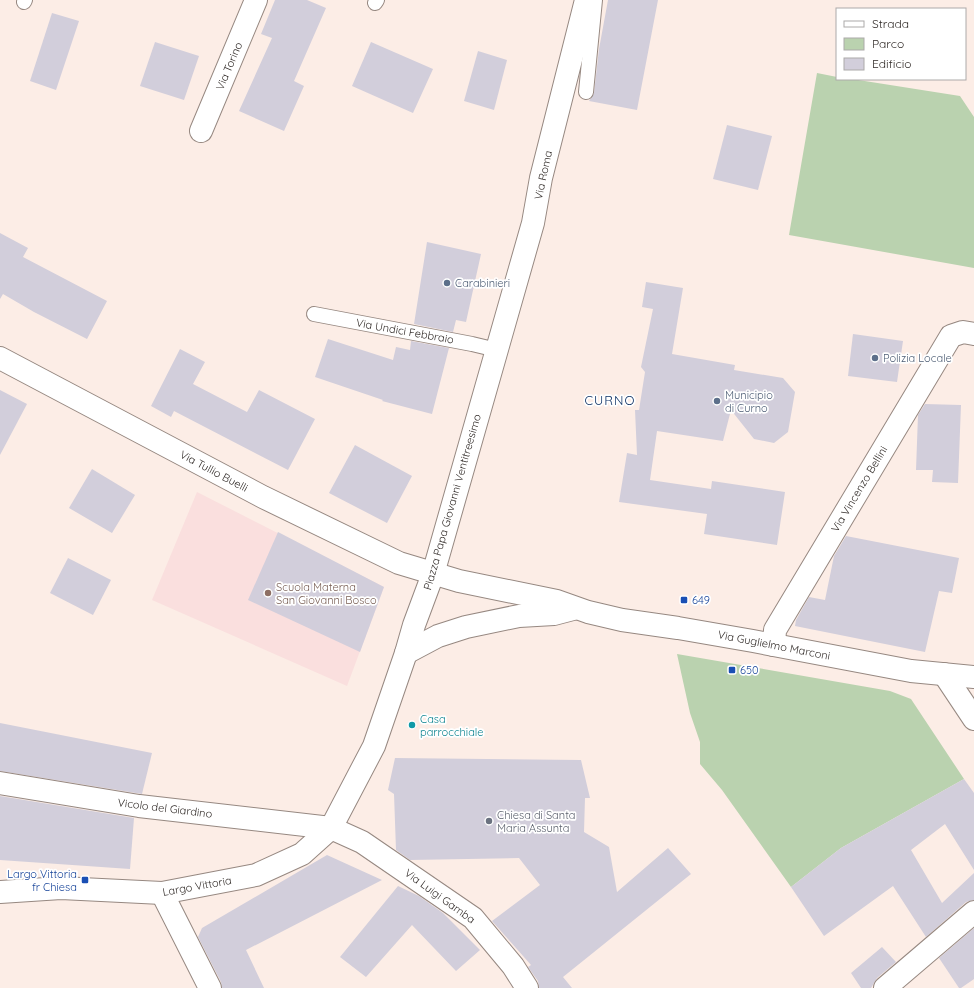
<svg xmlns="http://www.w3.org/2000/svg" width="974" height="988" viewBox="0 0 974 988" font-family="Quicksand,sans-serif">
	<rect width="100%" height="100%" fill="#fcede6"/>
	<polygon fill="#fadfde" points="197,492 384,587 347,686 152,600"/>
	<g fill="#bad2af">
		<polygon points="817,73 837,77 837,79 852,79 960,96 974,117 974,268 789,235"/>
		<polygon points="677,654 890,691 911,699 964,779 841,848 791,887 722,790 700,764 700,742 690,713"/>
	</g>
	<g fill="#d2cedb">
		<polygon points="275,0 307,0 326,8 294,81 304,86 284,131 239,111 272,38 261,34"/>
		<polygon points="608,0 658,0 637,110 589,101 594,93 599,49"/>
		<polygon points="52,13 79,21 56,90 30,81"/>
		<polygon points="155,42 199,56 184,100 140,86"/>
		<polygon points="371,42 433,69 413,113 352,86"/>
		<polygon points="478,51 507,60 494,110 464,101"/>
		<polygon points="727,125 772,136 758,190 713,179"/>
		<polygon points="0,233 28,248 23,257 107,301 87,339 34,312 3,294 0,299"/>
		<polygon points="427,242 481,254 466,322 456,320 453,332 414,324"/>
		<polygon points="646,282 683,288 672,354 735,365 734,370 783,378 795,392 788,432 774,443 754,439 731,410 723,441 657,431 650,480 711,489 712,481 785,492 777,545 704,534 707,514 619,502 627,453 637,455 635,410 639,410 645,372 641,367 653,309 642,307"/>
		<polygon points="853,334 903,341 897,382 848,376"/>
		<polygon points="328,339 393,360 396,347 410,350 411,341 449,348 432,414 382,401 383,400 315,377"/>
		<polygon points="180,349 205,362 193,384 247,412 259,390 315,419 288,470 174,411 171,417 151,406"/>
		<polygon points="0,390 27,404 0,455"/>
		<polygon points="925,404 961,405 958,483 932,482 933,470 916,470 918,415"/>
		<polygon points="355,445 412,476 387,523 329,493"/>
		<polygon points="92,469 135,495 112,533 69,508"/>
		<polygon points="278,532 384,587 360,652 248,600"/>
		<polygon points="846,536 959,558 952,593 939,591 925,652 795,626 796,620 809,597 825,600 834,556"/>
		<polygon points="68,558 111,580 93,615 50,593"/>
		<polygon points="0,723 152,753 142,794 0,771"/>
		<polygon points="395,758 581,760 590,798 585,798 584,832 609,847 617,892 668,848 691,874 563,977 572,988 539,988 538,981 528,967 531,965 492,921 540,885 519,858 410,860 396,850 394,794 388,790"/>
		<polygon points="964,779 974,793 974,870 945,824 911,850 942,903 974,873 974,900 966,902 926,937 893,886 824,936 791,887 841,848"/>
		<polygon points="0,796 134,818 130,869 0,860"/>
		<polygon points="327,855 382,880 246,950 264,988 222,988 221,982 198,937 202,928"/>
		<polygon points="398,886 419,896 443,913 480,950 456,971 412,925 366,977 340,957"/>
		<polygon points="974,928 974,979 961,988 959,988 939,958"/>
		<polygon points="882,947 896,962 877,978 871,988 861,988 851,973"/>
	</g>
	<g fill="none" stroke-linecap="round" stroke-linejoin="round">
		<g stroke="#968881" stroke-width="16">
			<g id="service">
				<polyline points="24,2 25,0"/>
				<polyline points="375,3 377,0"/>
				<polyline points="586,92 595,0"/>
				<polyline points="314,314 472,344 497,350"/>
			</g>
		</g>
		<g stroke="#968881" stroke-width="24">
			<g id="minor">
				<polyline points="201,131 256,0"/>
				<polyline points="0,358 263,497 399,563 459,581 557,601 588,612 622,620 678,628 753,641 911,671 974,677"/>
				<polyline points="774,645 775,630 951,336 963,332 974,334"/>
				<polyline points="406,653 438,636 466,627 519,616 554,614 573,609"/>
				<polyline points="944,674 974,719"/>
				<polyline points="0,783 139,806 331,828 362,842 473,918 513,966 527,988"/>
				<polyline points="0,892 61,888 162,893 256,875 302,854 331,828 374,746 406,653 414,625 433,574 533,223 541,178 586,0"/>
				<polyline points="162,893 210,988"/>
				<polyline points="885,988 974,912"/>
			</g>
		</g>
		<use href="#service" stroke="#fff" stroke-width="14"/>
		<use href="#minor" stroke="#fff" stroke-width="22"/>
	</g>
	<g fill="#5c6f8a" stroke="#fff" stroke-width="1.5">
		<circle cx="447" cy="283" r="4"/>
		<circle cx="875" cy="358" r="4"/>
		<circle cx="717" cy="401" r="4"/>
	</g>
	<circle fill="#8d6e63" stroke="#fff" stroke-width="1.5" cx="268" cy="593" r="4"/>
	<g fill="#1a4fb4" stroke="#fff" stroke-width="1.5">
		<rect x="680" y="596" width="8" height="8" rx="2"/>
		<rect x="728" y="666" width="8" height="8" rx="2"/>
		<rect x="81" y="876" width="8" height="8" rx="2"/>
	</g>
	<circle fill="#0f9aa8" stroke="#fff" stroke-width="1.5" cx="412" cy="725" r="4"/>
	<circle fill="#6b7280" stroke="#fff" stroke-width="1.5" cx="489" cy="821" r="4"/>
	<g text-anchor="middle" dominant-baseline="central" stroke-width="3.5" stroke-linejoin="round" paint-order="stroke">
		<g font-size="11" fill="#302a27" stroke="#fff">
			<text transform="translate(229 66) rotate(-67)">Via Torino</text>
			<text transform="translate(543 175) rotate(-78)">Via Roma</text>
			<text transform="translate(405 331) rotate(10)">Via Undici Febbraio</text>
			<text transform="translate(214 471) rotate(28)">Via Tullio Buelli</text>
			<text transform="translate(859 489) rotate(-59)">Via Vincenzo Bellini</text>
			<text transform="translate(452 502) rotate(-74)">Piazza Papa Giovanni Ventitreesimo</text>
			<text transform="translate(774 645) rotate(11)">Via Guglielmo Marconi</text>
			<text transform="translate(165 808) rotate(7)">Vicolo del Giardino</text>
			<text transform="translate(197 886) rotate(-10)">Largo Vittoria</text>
			<text transform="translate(440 896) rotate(36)">Via Luigi Gamba</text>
		</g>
		<g font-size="11" fill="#4e5e75" stroke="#fff" text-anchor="start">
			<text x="455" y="283">Carabinieri</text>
			<text x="883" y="358">Polizia Locale</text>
			<text x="725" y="395">Municipio<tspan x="725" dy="13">di Curno</tspan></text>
		</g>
		<g font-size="11" fill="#785e54" stroke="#fff" text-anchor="start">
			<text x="276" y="587">Scuola Materna<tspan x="276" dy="13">San Giovanni Bosco</tspan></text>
		</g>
		<g font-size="11" fill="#164399" stroke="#fff" text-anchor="start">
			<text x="692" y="600">649</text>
			<text x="740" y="670">650</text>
			<text x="77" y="874" text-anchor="end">Largo Vittoria<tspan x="77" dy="13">fr Chiesa</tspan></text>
		</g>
		<g font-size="11" fill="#0d838f" stroke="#fff" text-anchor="start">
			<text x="420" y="719">Casa<tspan x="420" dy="13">parrocchiale</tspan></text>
		</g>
		<g font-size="11" fill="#5b616d" stroke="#fff" text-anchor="start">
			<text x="497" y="815">Chiesa di Santa<tspan x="497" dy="13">Maria Assunta</tspan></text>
		</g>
		<g font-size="13" letter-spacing="1" fill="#0d3165" stroke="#fff">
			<text x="610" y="400">CURNO</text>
		</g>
	</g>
	<rect x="836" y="8" width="130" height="72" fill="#ffffff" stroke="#acaaa9"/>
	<rect x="844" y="21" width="20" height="6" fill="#ffffff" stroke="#acaaa9"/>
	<text x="872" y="28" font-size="12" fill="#302a27">Strada</text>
	<rect x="844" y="38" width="20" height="12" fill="#bad2af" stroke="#acaaa9"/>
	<text x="872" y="48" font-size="12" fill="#302a27">Parco</text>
	<rect x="844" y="58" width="20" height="12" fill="#d2cedb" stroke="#acaaa9"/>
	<text x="872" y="68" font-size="12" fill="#302a27">Edificio</text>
</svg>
